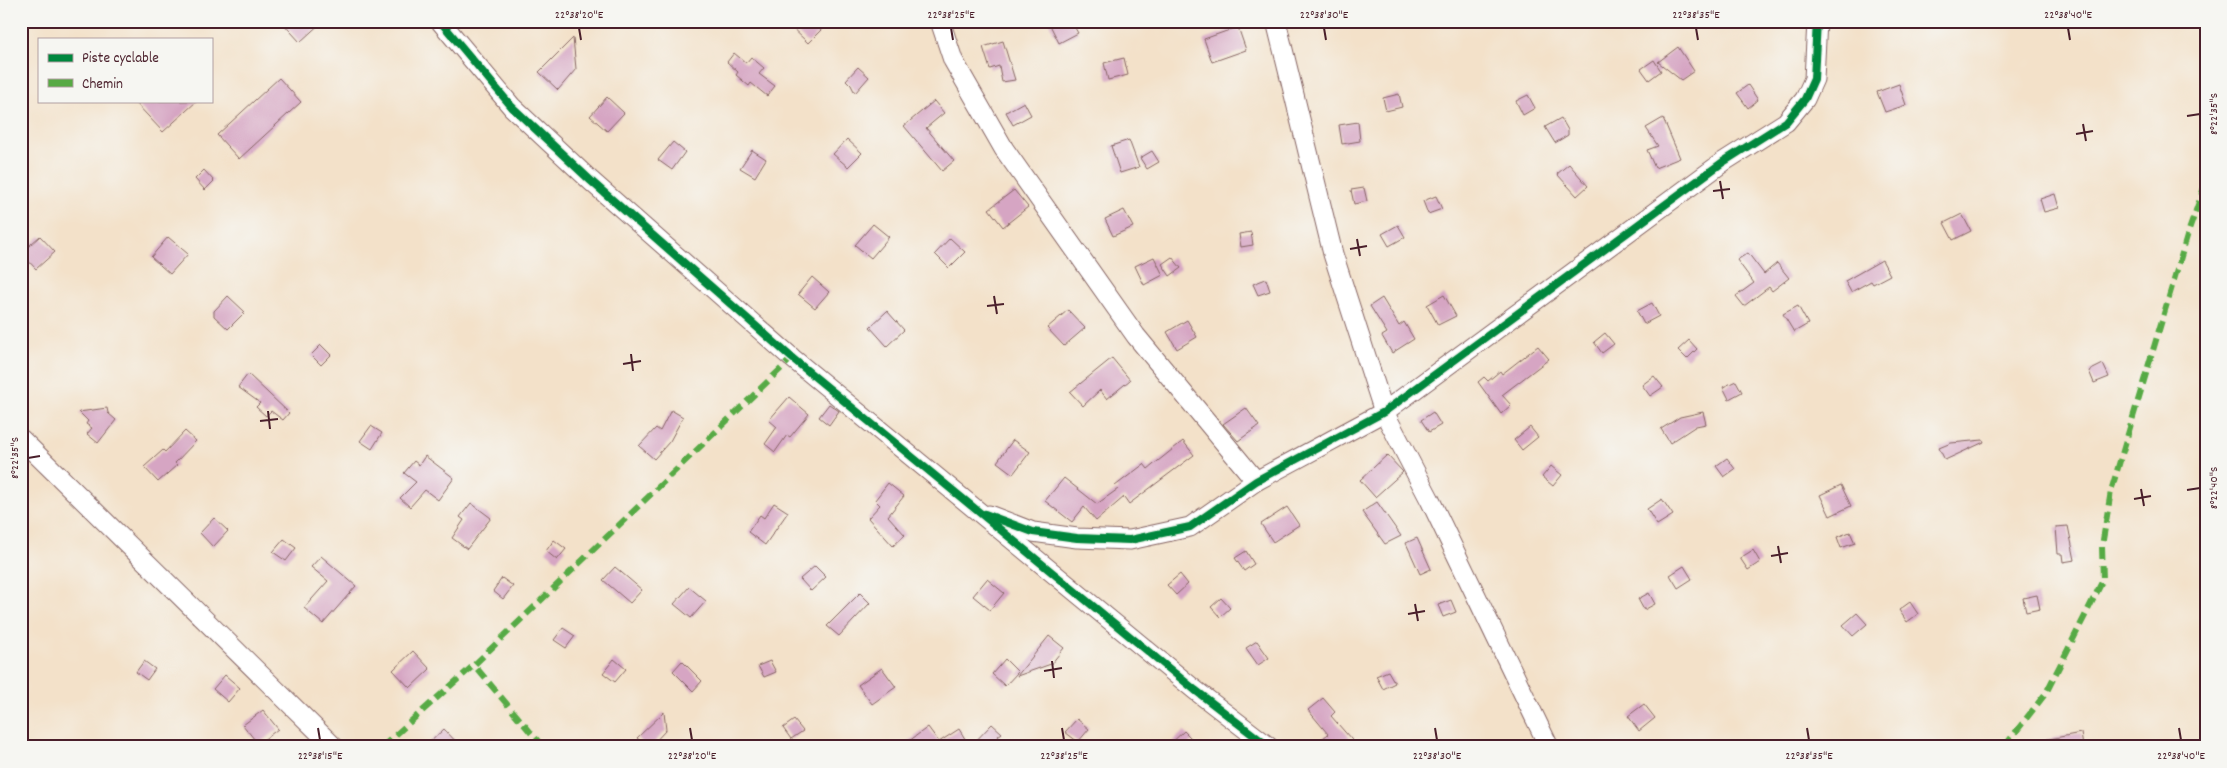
<svg xmlns="http://www.w3.org/2000/svg" width="2227" height="768" viewBox="0 0 2227 768" font-family="Dekko,sans-serif">
	<rect width="100%" height="100%" fill="#f6f6f2"/>
	<filter id="ink" filterUnits="userSpaceOnUse"><feTurbulence type="fractalNoise" baseFrequency=".02" numOctaves="2"/><feDisplacementMap in="SourceGraphic" scale="10" xChannelSelector="R" yChannelSelector="G"/><feConvolveMatrix kernelMatrix="1 2 1 2 8 2 1 2 1" color-interpolation-filters="sRGB"/></filter>
	<filter id="wash" filterUnits="userSpaceOnUse"><feTurbulence type="fractalNoise" baseFrequency=".0096" numOctaves="4" result="noise"/><feDisplacementMap in="SourceGraphic" scale="20" xChannelSelector="R" yChannelSelector="G"/><feGaussianBlur stdDeviation="1.12" result="paint"/><feColorMatrix in="noise" values="0 0 0 0 0 0 0 0 0 0 0 0 0 0 0 0 0 1.4 0 .05"/><feComposite in="paint" operator="in"/></filter>
	<g filter="url(#wash)">
		<rect width="100%" height="100%" fill="#f3e1c9"/>
		<g id="blocks">
			<g fill="#d6a5c3">
				<polygon points="281,21 323,21 300,42"/>
				<polygon points="785,21 830,21 808,43"/>
				<polygon points="1048,21 1071,21 1078,33 1059,43"/>
				<polygon points="1238,27 1246,50 1212,62 1204,39"/>
				<polygon points="573,38 576,69 558,90 539,72"/>
				<polygon points="1003,41 1015,80 1002,82 999,66 990,69 983,47"/>
				<polygon points="1678,47 1694,71 1681,80 1658,62"/>
				<polygon points="734,53 746,63 751,57 764,68 759,74 775,86 767,96 751,83 749,86 736,75 738,72 727,62"/>
				<polygon points="1124,58 1128,75 1108,80 1104,63"/>
				<polygon points="1654,60 1661,71 1649,80 1641,69"/>
				<polygon points="858,67 869,77 855,93 851,85 846,80"/>
				<polygon points="279,78 301,102 239,159 217,135"/>
				<polygon points="1899,84 1906,105 1885,112 1877,92"/>
				<polygon points="1748,85 1758,100 1748,108 1737,93"/>
				<polygon points="1399,94 1402,107 1386,111 1383,98"/>
				<polygon points="1528,95 1535,108 1523,115 1516,101"/>
				<polygon points="607,97 624,113 607,131 590,116"/>
				<polygon points="134,101 197,101 163,132"/>
				<polygon points="934,101 944,113 926,128 954,161 942,171 904,126"/>
				<polygon points="1024,102 1031,115 1013,125 1006,112"/>
				<polygon points="1561,118 1568,130 1568,135 1555,143 1545,127"/>
				<polygon points="1663,118 1680,158 1655,168 1647,150 1658,146 1646,128"/>
				<polygon points="1358,122 1360,141 1342,144 1339,125"/>
				<polygon points="847,139 862,153 848,167 833,154"/>
				<polygon points="1129,140 1139,167 1120,173 1111,146"/>
				<polygon points="673,142 685,152 672,170 658,160"/>
				<polygon points="752,150 766,159 755,177 740,168"/>
				<polygon points="1152,151 1159,162 1147,169 1140,158"/>
				<polygon points="1569,164 1588,186 1577,196 1557,174"/>
				<polygon points="204,170 214,181 205,190 195,179"/>
				<polygon points="1364,188 1367,201 1354,204 1351,190"/>
				<polygon points="1014,190 1028,207 1003,227 989,209"/>
				<polygon points="2055,194 2059,208 2044,212 2040,199"/>
				<polygon points="1436,196 1442,209 1428,214 1423,201"/>
				<polygon points="1124,210 1133,227 1113,236 1105,219"/>
				<polygon points="1962,214 1971,231 1953,240 1944,223"/>
				<polygon points="873,224 889,237 871,258 855,245"/>
				<polygon points="1398,225 1405,237 1389,246 1382,234"/>
				<polygon points="1251,232 1253,245 1241,247 1239,234"/>
				<polygon points="40,236 55,252 36,269 21,253"/>
				<polygon points="168,237 188,254 170,274 151,257"/>
				<polygon points="950,238 965,252 949,268 935,254"/>
				<polygon points="1748,253 1764,274 1777,263 1789,278 1772,291 1769,287 1744,306 1736,296 1754,283 1737,260"/>
				<polygon points="1154,257 1163,275 1144,285 1135,266"/>
				<polygon points="1172,257 1181,268 1170,276 1162,264"/>
				<polygon points="1882,260 1890,275 1873,284 1871,281 1851,292 1845,281"/>
				<polygon points="812,277 829,292 815,308 798,294"/>
				<polygon points="1266,279 1270,291 1258,295 1253,284"/>
				<polygon points="1444,295 1456,316 1438,325 1427,305"/>
				<polygon points="228,296 245,312 228,329 214,316 214,311"/>
				<polygon points="1382,298 1399,326 1404,322 1414,339 1392,353 1382,336 1387,333 1370,306"/>
				<polygon points="1652,303 1659,316 1644,324 1637,311"/>
				<polygon points="1798,306 1808,324 1794,332 1783,314"/>
				<polygon points="1068,310 1085,328 1064,346 1047,328"/>
				<polygon points="887,311 904,330 887,346 870,327"/>
				<polygon points="1187,320 1197,337 1177,349 1167,332"/>
				<polygon points="1605,333 1614,344 1602,353 1594,342"/>
				<polygon points="1689,340 1697,349 1687,359 1678,350"/>
				<polygon points="321,345 331,355 321,365 311,355"/>
				<polygon points="1538,346 1549,359 1502,395 1511,405 1501,414 1478,382 1484,377 1488,381 1500,371 1502,374"/>
				<polygon points="1112,358 1130,380 1107,399 1100,390 1083,406 1070,392"/>
				<polygon points="2103,364 2109,377 2094,383 2089,371"/>
				<polygon points="248,374 289,413 283,420 271,411 266,416 256,407 260,403 238,387"/>
				<polygon points="1654,376 1663,387 1650,396 1642,385"/>
				<polygon points="1736,381 1742,392 1729,399 1723,387"/>
				<polygon points="789,397 809,414 790,437 787,435 775,452 765,444 777,427 769,420"/>
				<polygon points="829,404 839,411 829,425 819,417"/>
				<polygon points="107,408 108,413 116,420 98,443 87,434 92,428 86,424 88,421 79,412"/>
				<polygon points="1246,408 1259,426 1238,441 1223,424"/>
				<polygon points="671,410 683,417 670,441 654,459 639,446 656,428 660,431"/>
				<polygon points="1433,412 1441,425 1429,432 1421,420"/>
				<polygon points="1703,412 1706,424 1696,426 1670,443 1661,429 1680,417"/>
				<polygon points="371,426 382,433 372,449 360,441"/>
				<polygon points="1530,427 1538,437 1522,450 1514,440"/>
				<polygon points="185,431 196,441 175,463 177,465 158,482 144,467 163,450 165,452"/>
				<polygon points="1013,440 1030,452 1013,474 997,462"/>
				<polygon points="1983,440 1984,442 1945,460 1939,448 1951,443"/>
				<polygon points="1183,441 1194,455 1129,504 1124,497 1096,521 1084,507 1072,522 1045,501 1064,478 1097,504 1118,489 1115,486 1144,464 1148,469"/>
				<polygon points="1387,455 1403,472 1375,497 1360,480"/>
				<polygon points="425,456 454,478 438,500 425,490 410,507 400,498 416,482 404,473 414,461 419,465"/>
				<polygon points="1727,458 1735,469 1724,477 1716,466"/>
				<polygon points="1551,466 1562,475 1553,486 1542,477"/>
				<polygon points="888,483 904,496 888,516 905,535 893,546 868,518 880,505 875,500"/>
				<polygon points="1841,485 1851,506 1830,516 1820,495"/>
				<polygon points="1662,499 1673,515 1657,525 1647,509"/>
				<polygon points="1377,502 1401,536 1385,544 1362,512"/>
				<polygon points="471,503 491,518 467,549 452,538 464,520 460,517"/>
				<polygon points="774,503 788,512 765,545 748,532 760,515 764,518"/>
				<polygon points="1287,507 1299,525 1273,542 1261,524"/>
				<polygon points="214,518 228,531 213,547 200,533"/>
				<polygon points="2068,526 2075,560 2063,562 2062,554 2058,554 2056,527"/>
				<polygon points="1850,532 1855,543 1841,548 1837,537"/>
				<polygon points="1417,538 1431,569 1420,574 1406,543"/>
				<polygon points="284,539 296,548 286,561 273,552"/>
				<polygon points="554,540 566,549 557,560 546,551"/>
				<polygon points="1753,550 1760,562 1748,570 1740,558"/>
				<polygon points="1246,551 1254,564 1244,571 1235,558"/>
				<polygon points="321,556 356,586 323,624 304,608 328,581 311,567"/>
				<polygon points="815,566 826,577 811,591 800,579"/>
				<polygon points="1684,566 1692,579 1678,588 1670,575"/>
				<polygon points="615,567 642,590 630,603 603,580"/>
				<polygon points="1180,574 1188,584 1176,595 1167,585"/>
				<polygon points="502,578 513,586 503,599 493,591"/>
				<polygon points="987,579 1004,593 990,610 973,596"/>
				<polygon points="689,587 706,601 691,618 674,604"/>
				<polygon points="860,593 870,603 839,636 827,626"/>
				<polygon points="1649,593 1655,604 1644,610 1638,599"/>
				<polygon points="2037,595 2040,609 2026,612 2023,598"/>
				<polygon points="1221,598 1230,608 1220,617 1211,607"/>
				<polygon points="1451,600 1456,612 1443,617 1438,605"/>
				<polygon points="1910,602 1918,614 1907,622 1899,610"/>
				<polygon points="1857,613 1867,624 1853,636 1843,625"/>
				<polygon points="563,628 575,636 566,648 554,640"/>
				<polygon points="1049,636 1064,648 1051,664 1017,676"/>
				<polygon points="1257,641 1269,658 1258,665 1246,648"/>
				<polygon points="413,651 430,669 410,688 393,670"/>
				<polygon points="614,659 626,669 615,682 603,673"/>
				<polygon points="1005,659 1018,672 1005,686 992,674"/>
				<polygon points="144,661 155,669 147,680 136,672"/>
				<polygon points="682,661 702,681 693,691 673,671"/>
				<polygon points="770,661 776,672 764,677 758,666"/>
				<polygon points="882,668 896,687 872,704 858,685"/>
				<polygon points="1388,671 1395,683 1383,689 1376,676"/>
				<polygon points="225,675 240,688 228,702 213,689"/>
				<polygon points="1323,698 1335,712 1331,716 1358,747 1329,747 1322,739 1328,734 1308,710"/>
				<polygon points="1644,704 1655,718 1639,731 1628,716"/>
				<polygon points="263,710 278,729 258,744 243,725"/>
				<polygon points="664,712 666,730 650,747 647,747 637,738"/>
				<polygon points="1077,719 1089,729 1078,742 1065,732"/>
				<polygon points="794,720 803,731 791,739 783,728"/>
				<polygon points="992,724 1002,733 998,736 1006,747 970,747"/>
				<polygon points="928,727 939,742 959,729 970,747 901,747"/>
				<polygon points="444,729 461,747 425,747"/>
				<polygon points="1184,731 1193,740 1186,747 1167,747"/>
				<polygon points="2081,733 2083,747 2045,747 2044,740"/>
			</g>
		</g>
	</g>
	<g filter="url(#ink)">
		<use href="#blocks" fill-opacity="0" stroke="#856362" stroke-width="1"/>
		<g fill="none" stroke-linecap="round" stroke-linejoin="round">
			<g stroke="#856362" stroke-width="21">
				<g id="street">
					<polyline points="440,21 512,107 591,181 792,358 1195,690 1269,747"/>
					<polyline points="940,21 953,60 1004,149 1136,336 1256,481"/>
					<polyline points="1276,21 1333,254 1384,412 1430,500 1549,747"/>
					<polyline points="21,439 334,747"/>
					<polyline points="989,515 1033,532 1077,538 1130,540 1190,527 1256,481 1384,412 1723,162 1786,122 1805,99 1814,79 1817,21"/>
				</g>
			</g>
			<use href="#street" stroke="#fff" stroke-width="19"/>
			<g stroke="#57aa44" stroke-width="6" stroke-dasharray="12 6" stroke-linecap="butt">
				<polyline points="382,747 474,665"/>
				<polyline points="543,747 474,665 792,358"/>
				<polyline points="2004,747 2046,693 2103,580 2102,546 2111,491 2188,233 2206,182"/>
			</g>
			<g stroke="#f6f6f2" stroke-width="11">
				<g id="cycleway">
					<polyline points="440,21 512,107 591,181 792,358 1195,690 1269,747"/>
					<polyline points="985,514 1033,532 1077,538 1130,540 1190,527 1256,481 1384,412 1723,162 1786,122 1805,99 1814,79 1817,21"/>
				</g>
			</g>
			<use href="#cycleway" stroke="#00873e" stroke-width="8"/>
		</g>
	</g>
	<path fill="none" stroke="#4a1f2b" stroke-width="2" d="M579 28 581 40M951 28 953 40M1324 28 1326 40M1696 28 1698 40M2068 28 2070 40M2187 116 2200 114M2083 124 2086 141M2076 134 2093 131M1720 181 1723 199M1713 191 1730 189M1357 239 1360 256M1350 249 1367 246M994 296 997 314M987 306 1004 304M631 354 633 371M623 364 641 361M268 411 270 429M260 421 278 419M28 458 40 456M2141 489 2144 506M2187 490 2200 488M2134 499 2151 496M1778 546 1781 563M1771 556 1788 553M1415 604 1418 621M1408 614 1425 611M1052 661 1054 678M1044 671 1062 668M318 728 320 740M690 728 692 740M1062 728 1064 740M1435 728 1437 740M1807 728 1809 740M2179 728 2181 740"/>
	<rect width="2227" height="768" fill="none" stroke="#f6f6f2" stroke-width="55"/>
	<rect x="38" y="38" width="175" height="65" fill="#f6f6f2" stroke="#b1a0a2"/>
	<rect x="48" y="54" width="25" height="8" fill="#00873e" stroke="#b1a0a2"/>
	<text x="82" y="62" font-size="15" fill="#4a1f2b">Piste cyclable</text>
	<rect x="48" y="79" width="25" height="8" fill="#57aa44" stroke="#b1a0a2"/>
	<text x="82" y="88" font-size="15" fill="#4a1f2b">Chemin</text>
	<rect x="28" y="28" width="2172" height="712" fill="none" stroke="#4a1f2b" stroke-width="2"/>
	<g font-size="12" text-anchor="middle" fill="#4a1f2b">
		<text x="579" y="18">22°38'20"E</text>
		<text x="951" y="18">22°38'25"E</text>
		<text x="1324" y="18">22°38'30"E</text>
		<text x="1696" y="18">22°38'35"E</text>
		<text x="2068" y="18">22°38'40"E</text>
		<text transform="translate(2213 114) rotate(-90)" y="4">8°22'35"S</text>
		<text transform="translate(14 458) rotate(-90)" y="4">8°22'35"S</text>
		<text transform="translate(2213 488) rotate(-90)" y="4">8°22'40"S</text>
		<text x="320" y="759">22°38'15"E</text>
		<text x="692" y="759">22°38'20"E</text>
		<text x="1064" y="759">22°38'25"E</text>
		<text x="1437" y="759">22°38'30"E</text>
		<text x="1809" y="759">22°38'35"E</text>
		<text x="2181" y="759">22°38'40"E</text>
	</g>
</svg>
